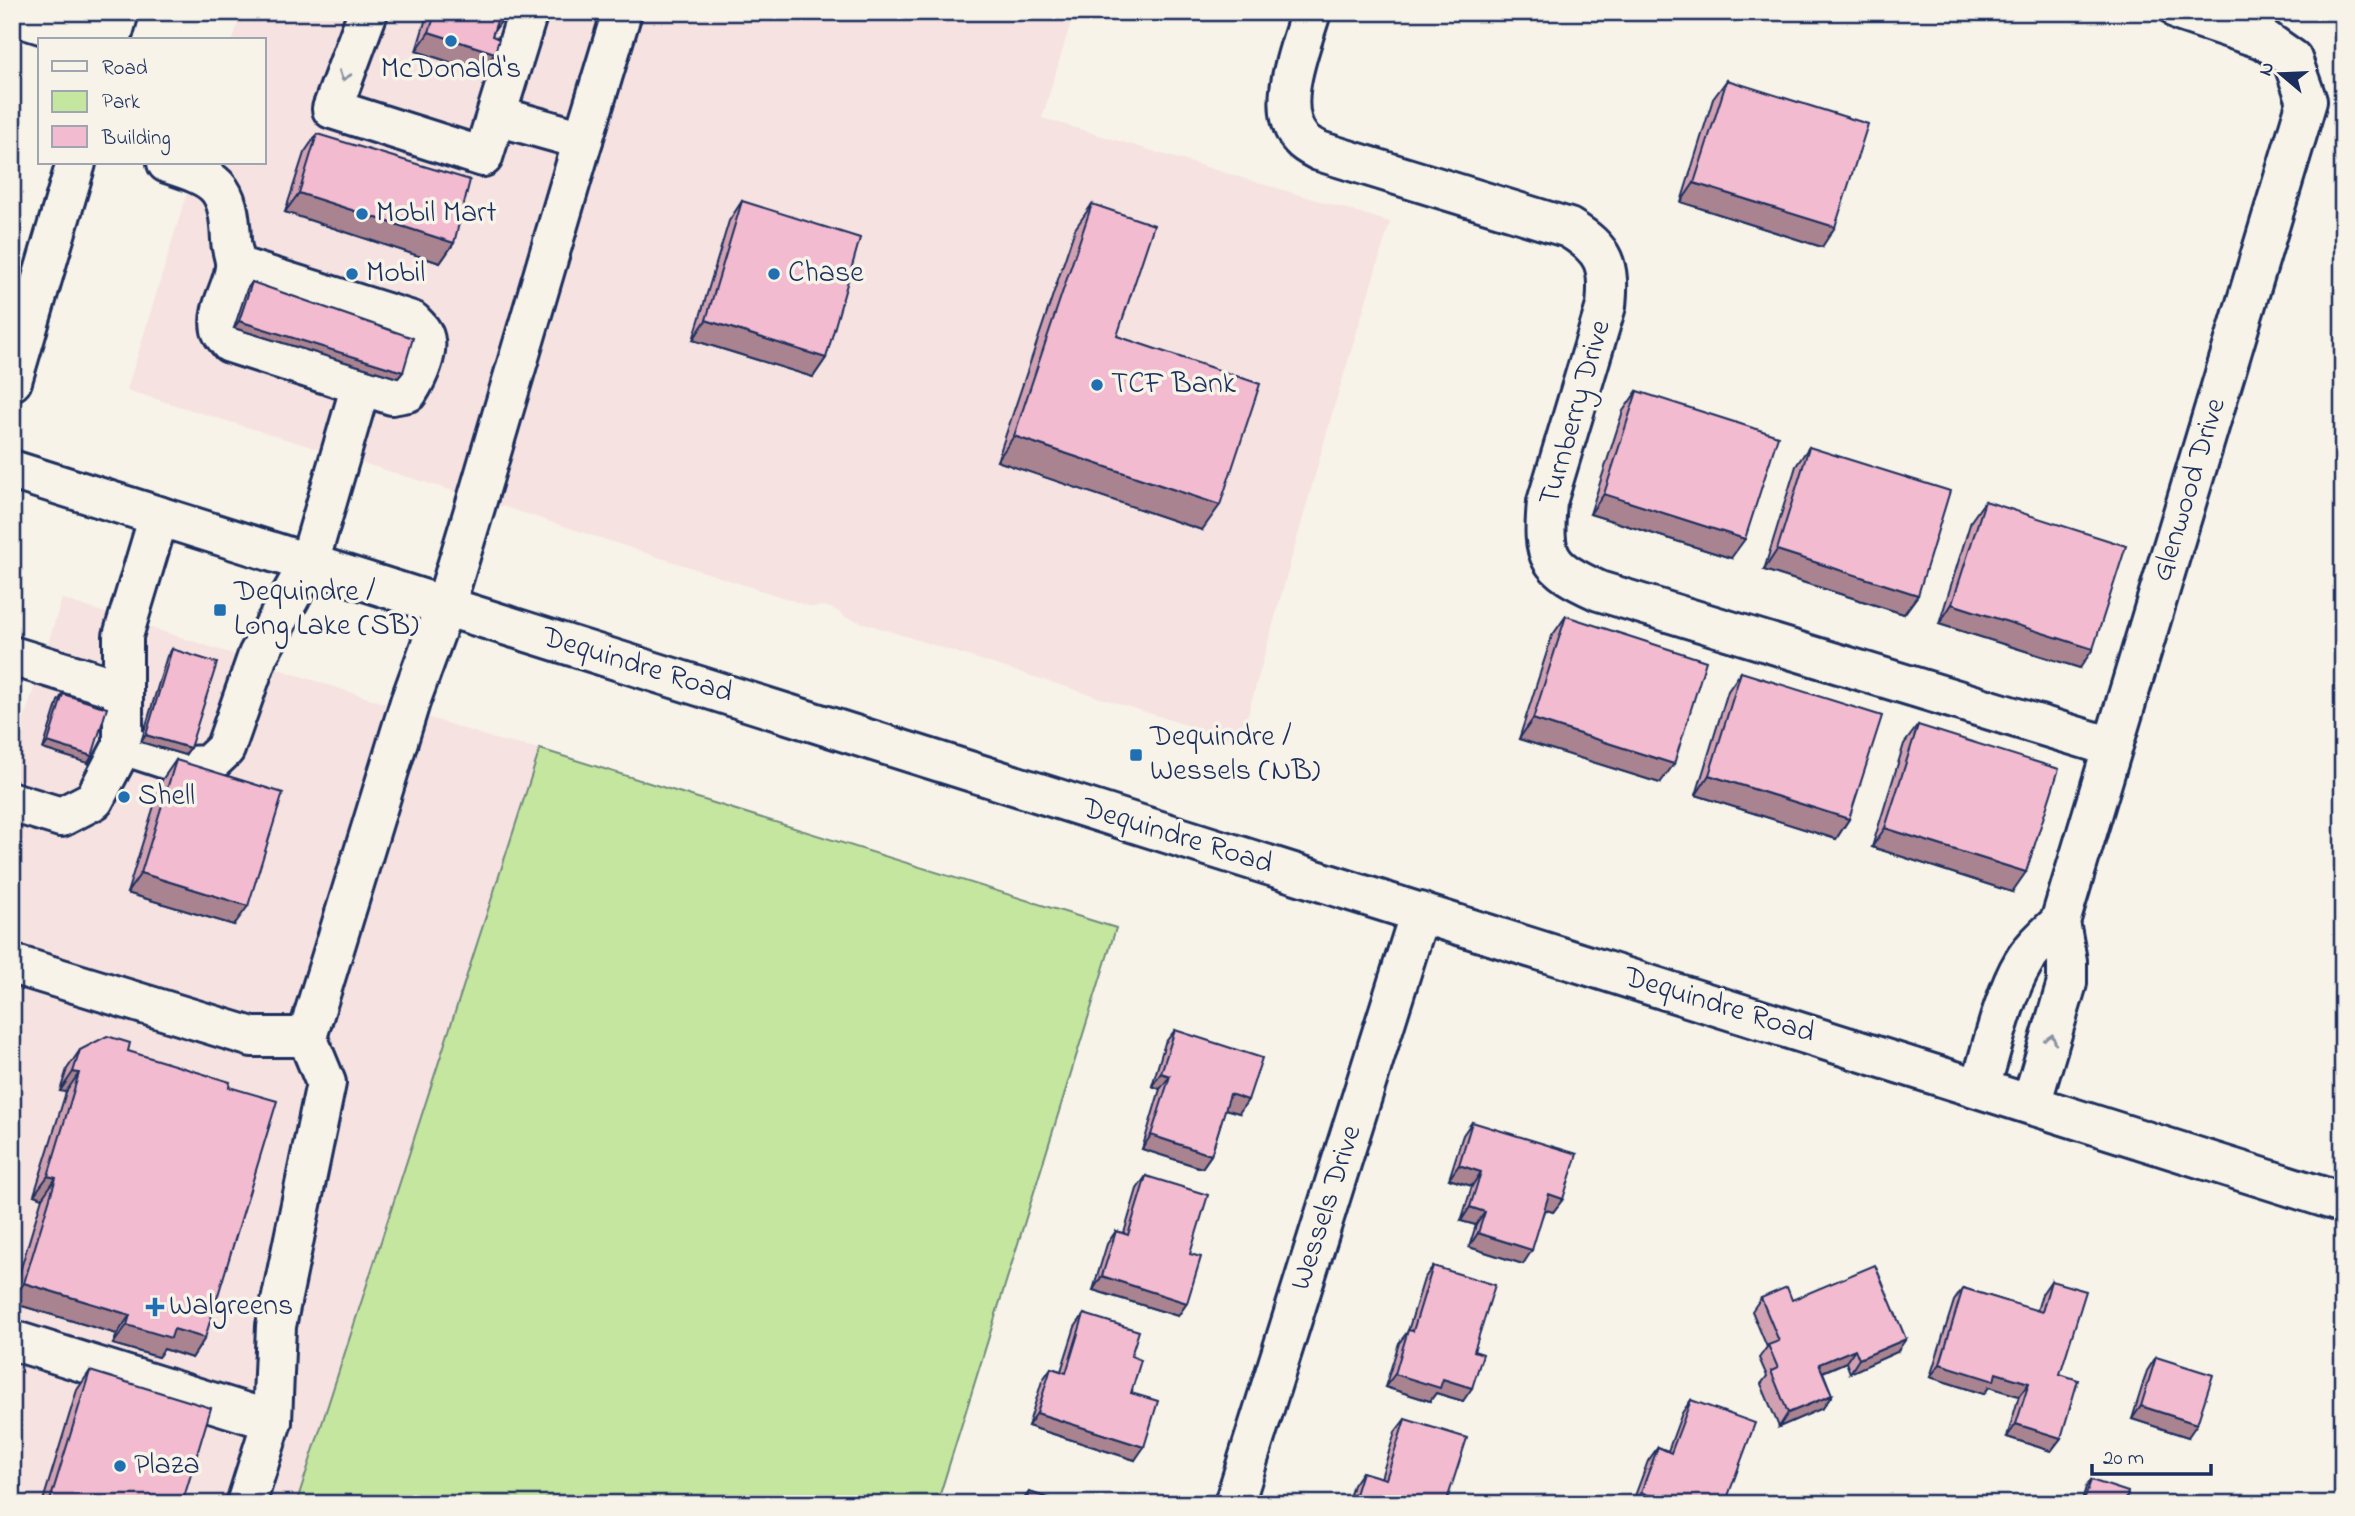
<svg xmlns="http://www.w3.org/2000/svg" width="2355" height="1516" viewBox="0 0 2355 1516" font-family="'Indie Flower',sans-serif">
	<rect width="100%" height="100%" fill="#f7f3e8"/>
	<filter id="ink" filterUnits="userSpaceOnUse"><feTurbulence type="fractalNoise" baseFrequency=".0143" numOctaves="2"/><feDisplacementMap in="SourceGraphic" scale="14" xChannelSelector="R" yChannelSelector="G"/><feConvolveMatrix kernelMatrix="1 2 1 2 8 2 1 2 1" color-interpolation-filters="sRGB"/></filter>
	<g filter="url(#ink)">
		<g fill="#f6e2e0">
			<polygon points="241,12 1074,12 1042,118 1390,222 1334,407 1240,742 845,617 838,611 825,606 812,607 505,507 127,390 196,163 264,163 264,40 233,40"/>
			<polygon points="62,599 498,740 540,749 296,1504 12,1504 12,758"/>
		</g>
		<polygon fill="#c5e69f" stroke="#708a7e" stroke-width="2" points="540,749 1116,928 937,1504 296,1504"/>
		<g fill="none" stroke-linecap="round" stroke-linejoin="round">
			<g stroke="#1b2f5e" stroke-width="44">
				<g id="minor">
					<polyline points="368,12 332,109 483,157 528,12"/>
					<path d="M1311 12C1301 46 1274 108 1301 139 1305 144 1313 148 1319 151L1569 228C1605 250 1610 265 1606 306L1547 502C1542 559 1547 567 1599 591L2112 747"/>
					<polyline points="12,15 93,40"/>
					<polyline points="497,116 583,140"/>
					<path d="M167 163C217 179 229 185 231 240 231 249 236 258 235 267 234 287 216 309 221 330 222 334 227 339 230 343L392 395 408 392C417 378 431 350 423 334 421 329 416 325 412 321L236 266"/>
					<polyline points="159,516 123,636 123,745 187,766 208,765 225,749 258,655 309,563 361,385"/>
					<polyline points="12,656 123,690"/>
					<polyline points="12,802 61,817 94,800 123,745"/>
					<polyline points="12,964 252,1037 307,1037 410,702 445,606 475,507 583,140 622,12"/>
					<path d="M1980 1088C1991 1052 2004 994 2023 963 2032 947 2047 935 2060 922"/>
					<polyline points="2031,1104 2067,983 2067,961 2060,922 2307,101 2292,59 2265,40 2181,12"/>
					<polyline points="12,1340 272,1421 246,1504"/>
					<polyline points="272,1421 276,1326 326,1083 307,1037"/>
					<polyline points="1234,1504 1420,912"/>
				</g>
			</g>
			<g stroke="#1b2f5e" stroke-width="44">
				<g id="major">
					<polyline points="111,40 119,12"/>
					<polyline points="12,381 76,163"/>
					<polyline points="12,470 2343,1203"/>
				</g>
			</g>
			<use href="#minor" stroke="#f7f3e8" stroke-width="38"/>
			<use href="#major" stroke="#f7f3e8" stroke-width="38"/>
		</g>
		<g fill="#d1a1b2" stroke="#1b2f5e" stroke-width="2">
			<polygon points="428,12 508,12 494,31 492,36 495,53 481,72 416,51"/>
			<polygon points="1727,80 1822,247 1681,202 1713,99"/>
			<polygon points="317,134 454,243 440,263 285,212 304,153"/>
			<polygon points="742,201 826,358 813,377 693,340 729,221"/>
			<polygon points="1092,204 1117,336 1202,530 997,461 1075,229"/>
			<polygon points="252,282 403,372 398,378 234,328 247,289"/>
			<polygon points="1637,391 1731,558 1590,514 1623,411"/>
			<polygon points="1809,447 1918,595 1904,614 1764,570 1796,466"/>
			<polygon points="1985,501 2080,668 1939,624 1971,521"/>
			<polygon points="1566,616 1660,783 1519,739 1552,636"/>
			<polygon points="172,649 190,748 185,755 141,742 167,656"/>
			<polygon points="1741,672 1849,819 1836,839 1696,795 1728,691"/>
			<polygon points="63,694 88,763 43,749 58,701"/>
			<polygon points="1918,725 2012,892 1872,847 1904,744"/>
			<polygon points="176,760 234,925 127,893 162,780"/>
			<polygon points="1175,1030 1239,1113 1225,1109 1211,1155 1202,1168 1142,1149 1160,1089 1152,1086 1165,1043"/>
			<polygon points="80,1050 128,1051 205,1338 192,1358 164,1349 158,1357 113,1344 117,1334 12,1303 12,1298 42,1198 34,1195 66,1092 60,1091 67,1069"/>
			<polygon points="1472,1122 1563,1199 1553,1212 1545,1209 1523,1264 1469,1247 1476,1225 1461,1221 1472,1186 1449,1179 1463,1135"/>
			<polygon points="1146,1176 1190,1254 1187,1303 1178,1316 1093,1290 1107,1244 1116,1231 1124,1233 1137,1189"/>
			<polygon points="1433,1266 1474,1351 1463,1401 1436,1393 1430,1401 1385,1387 1399,1343 1408,1331 1424,1279"/>
			<polygon points="2051,1281 2061,1438 2051,1451 2007,1437 2019,1396 1989,1387 1984,1394 1930,1377 1954,1301 1963,1288 2037,1311 2042,1294"/>
			<polygon points="1761,1298 1792,1300 1897,1352 1850,1373 1846,1362 1823,1372 1832,1395 1823,1408 1779,1427 1761,1384 1767,1376 1759,1358 1767,1347 1752,1311"/>
			<polygon points="1084,1314 1131,1356 1135,1460 1028,1426 1042,1381 1051,1368 1061,1371 1075,1327"/>
			<polygon points="2156,1357 2188,1437 2132,1419 2147,1371"/>
			<polygon points="90,1371 182,1504 42,1504 77,1390"/>
			<polygon points="1691,1400 1725,1504 1632,1504 1648,1461 1658,1447 1668,1451 1682,1413"/>
			<polygon points="1405,1419 1447,1500 1459,1504 1347,1504 1353,1485 1362,1472 1381,1478 1395,1432"/>
			<polygon points="2091,1480 2125,1504 2081,1504 2086,1487"/>
			<polygon points="1029,1492 1067,1504 1020,1504"/>
		</g>
		<g fill="#aa8391" stroke="#1b2f5e" stroke-width="2">
			<polygon points="499,12 508,12 494,31"/>
			<polygon points="429,32 495,53 481,72 416,51"/>
			<polygon points="1694,183 1835,227 1822,247 1681,202"/>
			<polygon points="299,193 454,243 440,263 285,212"/>
			<polygon points="706,320 826,358 813,377 693,340"/>
			<polygon points="239,321 403,372 398,378 234,328"/>
			<polygon points="1014,436 1220,505 1202,530 997,461"/>
			<polygon points="1604,494 1745,539 1731,558 1590,514"/>
			<polygon points="1777,550 1918,595 1904,614 1764,570"/>
			<polygon points="1952,604 2093,649 2080,668 1939,624"/>
			<polygon points="1533,719 1674,764 1660,783 1519,739"/>
			<polygon points="146,735 190,748 185,755 141,742"/>
			<polygon points="48,742 92,756 88,763 43,749"/>
			<polygon points="1709,775 1849,819 1836,839 1696,795"/>
			<polygon points="1885,828 2026,872 2012,892 1872,847"/>
			<polygon points="141,873 248,906 234,925 127,893"/>
			<polygon points="73,1072 79,1073 66,1092 60,1091"/>
			<polygon points="1161,1073 1170,1076 1160,1089 1152,1086"/>
			<polygon points="1230,1094 1248,1100 1239,1113 1221,1108"/>
			<polygon points="1151,1135 1211,1155 1202,1168 1142,1149"/>
			<polygon points="1459,1165 1481,1172 1472,1186 1449,1179"/>
			<polygon points="48,1176 56,1178 42,1198 34,1195"/>
			<polygon points="1549,1194 1563,1199 1553,1212 1540,1208"/>
			<polygon points="1470,1207 1485,1212 1476,1225 1461,1221"/>
			<polygon points="1478,1233 1532,1250 1523,1264 1469,1247"/>
			<polygon points="1102,1276 1187,1303 1178,1316 1093,1290"/>
			<polygon points="24,1283 130,1315 117,1334 12,1303 12,1301"/>
			<polygon points="127,1325 174,1329 205,1338 192,1358 164,1349 158,1357 113,1344"/>
			<polygon points="1906,1339 1897,1352 1850,1373 1859,1359"/>
			<polygon points="1855,1349 1846,1362 1810,1377 1819,1364"/>
			<polygon points="1940,1364 1996,1373 2029,1383 2019,1396 1989,1387 1984,1394 1930,1377"/>
			<polygon points="1395,1374 1443,1379 1472,1388 1463,1401 1436,1393 1430,1401 1385,1387"/>
			<polygon points="1832,1395 1823,1408 1779,1427 1788,1413"/>
			<polygon points="2141,1406 2197,1424 2188,1437 2132,1419"/>
			<polygon points="1037,1413 1144,1447 1135,1460 1028,1426"/>
			<polygon points="2016,1424 2061,1438 2051,1451 2007,1437"/>
			<polygon points="1641,1492 1655,1498 1651,1504 1633,1504"/>
		</g>
		<g fill="#f3bbcf" stroke="#1b2f5e" stroke-width="2">
			<polygon points="436,12 500,12 492,36 499,39 495,53 429,32"/>
			<polygon points="1727,80 1868,124 1835,227 1694,183"/>
			<polygon points="317,134 470,180 454,243 299,193"/>
			<polygon points="742,201 860,238 826,358 706,320"/>
			<polygon points="1092,204 1154,225 1117,336 1260,384 1220,505 1014,436"/>
			<polygon points="252,282 413,338 403,372 239,321"/>
			<polygon points="1637,391 1778,436 1745,539 1604,494"/>
			<polygon points="1809,447 1950,491 1918,595 1777,550"/>
			<polygon points="1985,501 2126,546 2093,649 1952,604"/>
			<polygon points="1566,616 1706,661 1674,764 1533,719"/>
			<polygon points="172,649 217,663 190,748 146,735"/>
			<polygon points="1741,672 1882,716 1849,819 1709,775"/>
			<polygon points="63,694 107,708 92,756 48,742"/>
			<polygon points="1918,725 2059,769 2026,872 1885,828"/>
			<polygon points="176,760 283,793 248,906 141,873"/>
			<polygon points="1175,1030 1262,1058 1248,1100 1230,1094 1211,1155 1151,1135 1170,1076 1161,1073"/>
			<polygon points="107,1036 130,1043 128,1051 230,1082 229,1087 277,1101 205,1338 174,1329 171,1338 127,1325 130,1315 24,1283 56,1178 48,1176 79,1073 73,1072 80,1050"/>
			<polygon points="1472,1122 1577,1154 1563,1199 1549,1194 1532,1250 1478,1233 1485,1212 1470,1207 1481,1172 1459,1165"/>
			<polygon points="1146,1176 1208,1195 1190,1254 1201,1257 1187,1303 1102,1276 1116,1231 1128,1235"/>
			<polygon points="1875,1265 1906,1339 1859,1359 1855,1349 1819,1364 1832,1395 1788,1413 1771,1371 1778,1368 1768,1345 1779,1341 1761,1298 1787,1287 1792,1300"/>
			<polygon points="1433,1266 1495,1285 1474,1351 1483,1354 1472,1388 1443,1379 1440,1388 1395,1374 1408,1330 1413,1331"/>
			<polygon points="2051,1281 2086,1291 2060,1374 2078,1380 2061,1438 2016,1424 2029,1383 1996,1373 1994,1381 1940,1364 1963,1288 2042,1312"/>
			<polygon points="1084,1314 1139,1331 1131,1356 1141,1360 1131,1393 1158,1401 1144,1447 1037,1413 1051,1368 1066,1373"/>
			<polygon points="2156,1357 2213,1375 2197,1424 2141,1406"/>
			<polygon points="90,1371 211,1408 182,1504 49,1504"/>
			<polygon points="1691,1400 1755,1423 1725,1504 1653,1504 1655,1498 1641,1492 1658,1447 1671,1453"/>
			<polygon points="1405,1419 1467,1438 1447,1500 1459,1504 1352,1504 1362,1472 1386,1479"/>
			<polygon points="2091,1480 2128,1492 2125,1504 2083,1504"/>
			<polygon points="1029,1492 1067,1504 1025,1504"/>
			<polygon points="2257,1497 2277,1504 2255,1504"/>
		</g>
		<defs><path id="oneway-chevron" d="M-2-3.5L2.5 0L-2 3.5" fill="none" stroke-width="1.6" stroke-linecap="round" stroke-linejoin="round" transform="scale(1.75)"/></defs>
		<g stroke="#8991a3">
			<use href="#oneway-chevron" transform="translate(344 76) rotate(110)"/>
			<use href="#oneway-chevron" transform="translate(2051 1039) rotate(-73)"/>
		</g>
	</g>
	<g fill="#1f6fb2" stroke="#f7f3e8" stroke-width="2.5">
		<circle cx="451" cy="41" r="7"/>
		<circle cx="362" cy="214" r="7"/>
		<circle cx="352" cy="274" r="7"/>
		<circle cx="774" cy="274" r="7"/>
		<circle cx="1097" cy="385" r="7"/>
		<rect x="213" y="603" width="14" height="14" rx="3.5"/>
		<rect x="1129" y="748" width="14" height="14" rx="3.5"/>
		<circle cx="124" cy="797" r="7"/>
		<path d="M151.5 1296.5h7v7h7v7h-7v7h-7v-7h-7v-7h7z"/>
		<circle cx="120" cy="1466" r="7"/>
	</g>
	<g text-anchor="middle" dominant-baseline="central" stroke-width="7" stroke-linejoin="round" paint-order="stroke">
		<g font-size="30" fill="#1b2f5e" stroke="#f7f3e8" text-anchor="start">
			<text x="451" y="70" text-anchor="middle">McDonald's</text>
			<text x="376" y="214">Mobil Mart</text>
			<text x="366" y="274">Mobil</text>
			<text x="788" y="274">Chase</text>
			<text x="1111" y="385">TCF Bank</text>
			<text x="234" y="593">Dequindre /<tspan x="234" dy="34">Long Lake (SB)</tspan></text>
			<text x="1150" y="738">Dequindre /<tspan x="1150" dy="34">Wessels (NB)</tspan></text>
			<text x="138" y="797">Shell</text>
			<text x="169" y="1307">Walgreens</text>
			<text x="134" y="1466">Plaza</text>
		</g>
		<g font-size="30" fill="#1b2f5e" stroke="#f7f3e8">
			<text transform="translate(1576 413) rotate(-74)">Turnberry Drive</text>
			<text transform="translate(2190 490) rotate(-73)">Glenwood Drive</text>
			<text transform="translate(637 666) rotate(17)">Dequindre Road</text>
			<text transform="translate(1177 837) rotate(17)">Dequindre Road</text>
			<text transform="translate(1719 1006) rotate(17)">Dequindre Road</text>
			<text transform="translate(1327 1208) rotate(-72)">Wessels Drive</text>
		</g>
	</g>
	<rect width="2355" height="1516" fill="none" stroke="#f7f3e8" stroke-width="42"/>
	<rect x="21" y="21" width="2313" height="1474" fill="none" stroke="#1b2f5e" stroke-width="2.5" filter="url(#ink)"/>
	<rect x="38" y="38" width="228" height="126" fill="#f7f3e8" stroke="#9fa5b1" stroke-width="2"/>
	<rect x="52" y="61" width="35" height="10" fill="#f7f3e8" stroke="#9fa5b1" stroke-width="2"/>
	<text x="102" y="74" font-size="21" fill="#1b2f5e">Road</text>
	<rect x="52" y="91" width="35" height="21" fill="#c5e69f" stroke="#9fa5b1" stroke-width="2"/>
	<text x="102" y="108" font-size="21" fill="#1b2f5e">Park</text>
	<rect x="52" y="126" width="35" height="21" fill="#f3bbcf" stroke="#9fa5b1" stroke-width="2"/>
	<text x="102" y="144" font-size="21" fill="#1b2f5e">Building</text>
	<g transform="translate(2281 74) rotate(289)" stroke="#f7f3e8" stroke-width="5" paint-order="stroke">
	<path d="M0-5L12 26L0 18L-12 26Z" fill="#1b2f5e"/>
	<text y="-10" font-size="19" font-weight="bold" text-anchor="middle" fill="#1b2f5e">N</text>
	</g>
	<path d="M2092 1464v10h119v-10" fill="none" stroke="#1b2f5e" stroke-width="3.5"/>
	<text x="2103" y="1464" font-size="21" fill="#1b2f5e" stroke="#f7f3e8" stroke-width="5" paint-order="stroke">20 m</text>
</svg>
